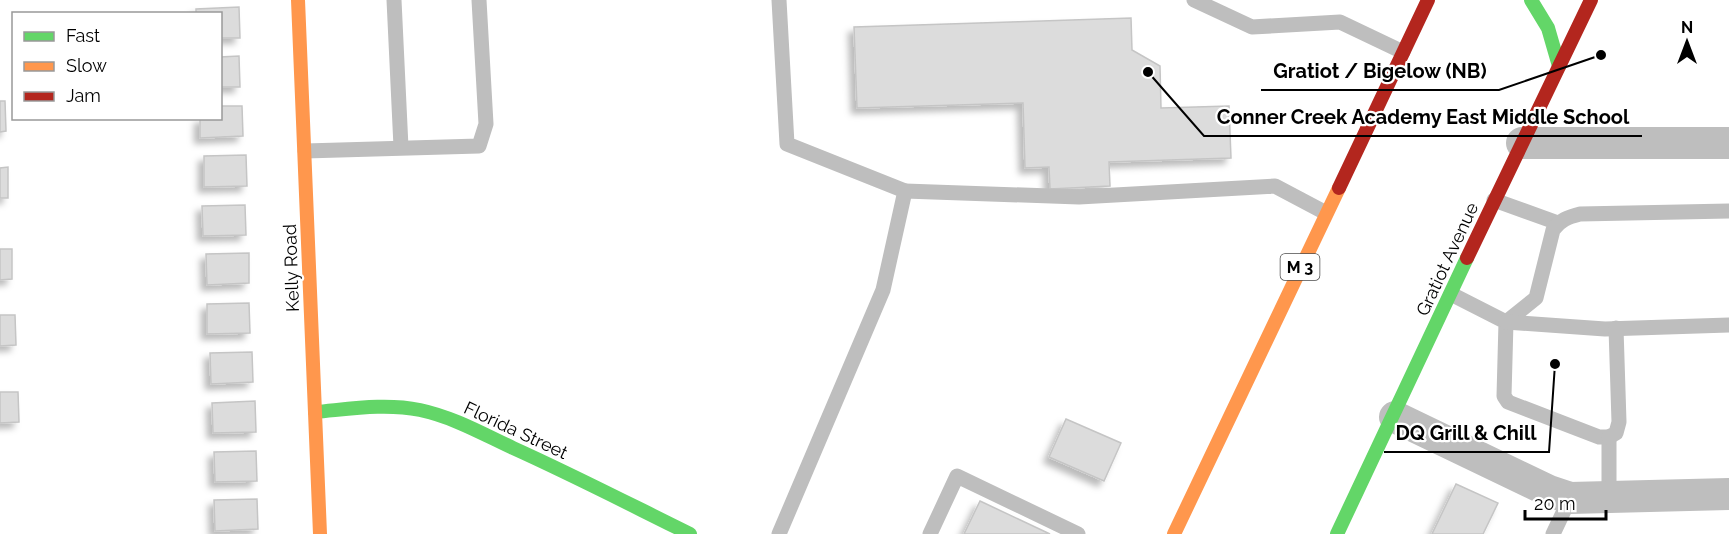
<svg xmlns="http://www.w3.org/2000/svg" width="1729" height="534" viewBox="0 0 1729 534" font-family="Raleway,sans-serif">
	<defs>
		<filter id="shadow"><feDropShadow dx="-5.5" dy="5.5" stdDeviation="3" flood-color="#0004"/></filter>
	</defs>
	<rect width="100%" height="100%" fill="#fff"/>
	<g fill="#dcdcdc" stroke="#c5c5c5" stroke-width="1.5" filter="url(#shadow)">
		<polygon points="239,7 240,38 220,38 220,14 196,14 196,9"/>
		<polygon points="1131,18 1132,50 1160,66 1161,108 1229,106 1231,158 1109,162 1110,186 1050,189 1049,167 1025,168 1023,103 857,108 854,27"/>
		<polygon points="239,56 240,87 220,87 220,57"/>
		<polygon points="0,101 5,101 6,131 0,132"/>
		<polygon points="220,106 242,106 243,136 200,138 200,118 220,118"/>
		<polygon points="246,155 247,186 204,187 204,156"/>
		<polygon points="8,167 8,198 0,198 0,168"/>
		<polygon points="245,205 246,235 203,236 202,206"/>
		<polygon points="0,249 12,249 12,279 0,280"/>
		<polygon points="249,253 249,283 207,285 206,254"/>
		<polygon points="249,303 250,333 207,334 207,304"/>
		<polygon points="0,315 15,315 16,345 0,346"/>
		<polygon points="252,352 253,382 211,384 210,353"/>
		<polygon points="0,392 18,392 19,422 0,423"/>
		<polygon points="255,401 256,432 213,433 212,403"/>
		<polygon points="1066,419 1121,443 1104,481 1049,457"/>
		<polygon points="256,451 257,481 215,482 214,452"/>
		<polygon points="1456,484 1498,503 1483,534 1432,534"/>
		<polygon points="257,499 258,529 215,531 214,500"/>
		<polygon points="980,501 1050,534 964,534"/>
	</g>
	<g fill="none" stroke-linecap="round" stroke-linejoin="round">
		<g stroke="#bebebe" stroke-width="15">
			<polyline points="394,0 401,147"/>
			<polyline points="1194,0 1252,27 1340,22 1403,52"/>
			<polyline points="305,151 479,146 486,124 479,0"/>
			<polyline points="905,191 1079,197 1275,186 1326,213"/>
			<polyline points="1494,200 1558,223"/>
			<polyline points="1451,294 1506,322 1504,396 1508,402 1599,437 1609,437 1609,497"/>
			<path d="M1506 322 1536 298 1553 230C1560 220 1568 217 1580 214L1729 211"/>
			<polyline points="1506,322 1605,329 1729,325"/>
			<polyline points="1609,437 1616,433 1619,422 1616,328"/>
			<polyline points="779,534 883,290 905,191 787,144 779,0"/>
			<polyline points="930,534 957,476 1078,534"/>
			<polyline points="1553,534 1570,498"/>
		</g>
		<g stroke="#bebebe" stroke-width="32">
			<polyline points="1522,143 1729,143"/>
			<polyline points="1395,417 1549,491 1570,498 1729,494"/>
		</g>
		<g stroke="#63d668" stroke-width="14">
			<polyline points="1531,0 1548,28 1559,66"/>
			<path d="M315 412C350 409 385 403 420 410 453 417 483 434 513 448 573 475 631 505 690 534"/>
			<polyline points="1337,534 1467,258"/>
		</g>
		<g stroke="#ff974d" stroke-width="14">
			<polyline points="298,0 320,534"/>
			<polyline points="1174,534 1339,188"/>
		</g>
		<g stroke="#b3261e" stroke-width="14">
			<polyline points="1339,188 1428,0"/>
			<polyline points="1467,258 1591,0"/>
		</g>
	</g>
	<g text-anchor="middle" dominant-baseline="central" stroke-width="4.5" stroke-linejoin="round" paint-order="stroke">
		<rect fill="#fff" stroke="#4c4c4c" stroke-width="1.5" x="1280.5" y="254" width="39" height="26" rx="4.5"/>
		<g font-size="16" font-weight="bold" fill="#000">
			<text x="1300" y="267">M 3</text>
		</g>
		<g font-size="18" fill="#000" stroke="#fff">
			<text transform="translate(1447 259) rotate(-65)">Gratiot Avenue</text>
			<text transform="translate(291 268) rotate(-92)">Kelly Road</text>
			<text transform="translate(516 430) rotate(25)">Florida Street</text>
		</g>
	</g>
	<path fill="none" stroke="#000" stroke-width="2" d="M1601 55L1499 90H1261M1148 72L1204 136H1642M1555 364L1549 452H1384"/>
	<g fill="#000" stroke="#fff" stroke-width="2">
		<circle cx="1601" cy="55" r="6"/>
		<circle cx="1148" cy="72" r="6"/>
		<circle cx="1555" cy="364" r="6"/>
	</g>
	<g font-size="20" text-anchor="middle" font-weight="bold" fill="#000" stroke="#fff" stroke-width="4.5" stroke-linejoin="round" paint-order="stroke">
		<text x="1380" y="78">Gratiot / Bigelow (NB)</text>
		<text x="1423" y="124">Conner Creek Academy East Middle School</text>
		<text x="1466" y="440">DQ Grill &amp; Chill</text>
	</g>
	<rect x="12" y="12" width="210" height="108" fill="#ffffff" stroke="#999999" stroke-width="1.5"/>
	<rect x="24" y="32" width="30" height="9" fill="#63d668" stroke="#999999" stroke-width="1.5"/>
	<text x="66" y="42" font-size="18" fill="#000000">Fast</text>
	<rect x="24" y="62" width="30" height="9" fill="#ff974d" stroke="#999999" stroke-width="1.5"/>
	<text x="66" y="72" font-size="18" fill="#000000">Slow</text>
	<rect x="24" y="92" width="30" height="9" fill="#b3261e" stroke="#999999" stroke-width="1.5"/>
	<text x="66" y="102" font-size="18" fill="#000000">Jam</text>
	<g transform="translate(1687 42)" stroke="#ffffff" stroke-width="4.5" paint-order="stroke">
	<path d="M0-4.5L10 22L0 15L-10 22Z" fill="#000000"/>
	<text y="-9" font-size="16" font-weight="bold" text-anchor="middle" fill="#000000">N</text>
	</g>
	<path d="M1525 510v9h81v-9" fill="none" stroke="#000000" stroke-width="3"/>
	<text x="1534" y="510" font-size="18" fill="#000000" stroke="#ffffff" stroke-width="4.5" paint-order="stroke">20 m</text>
</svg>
